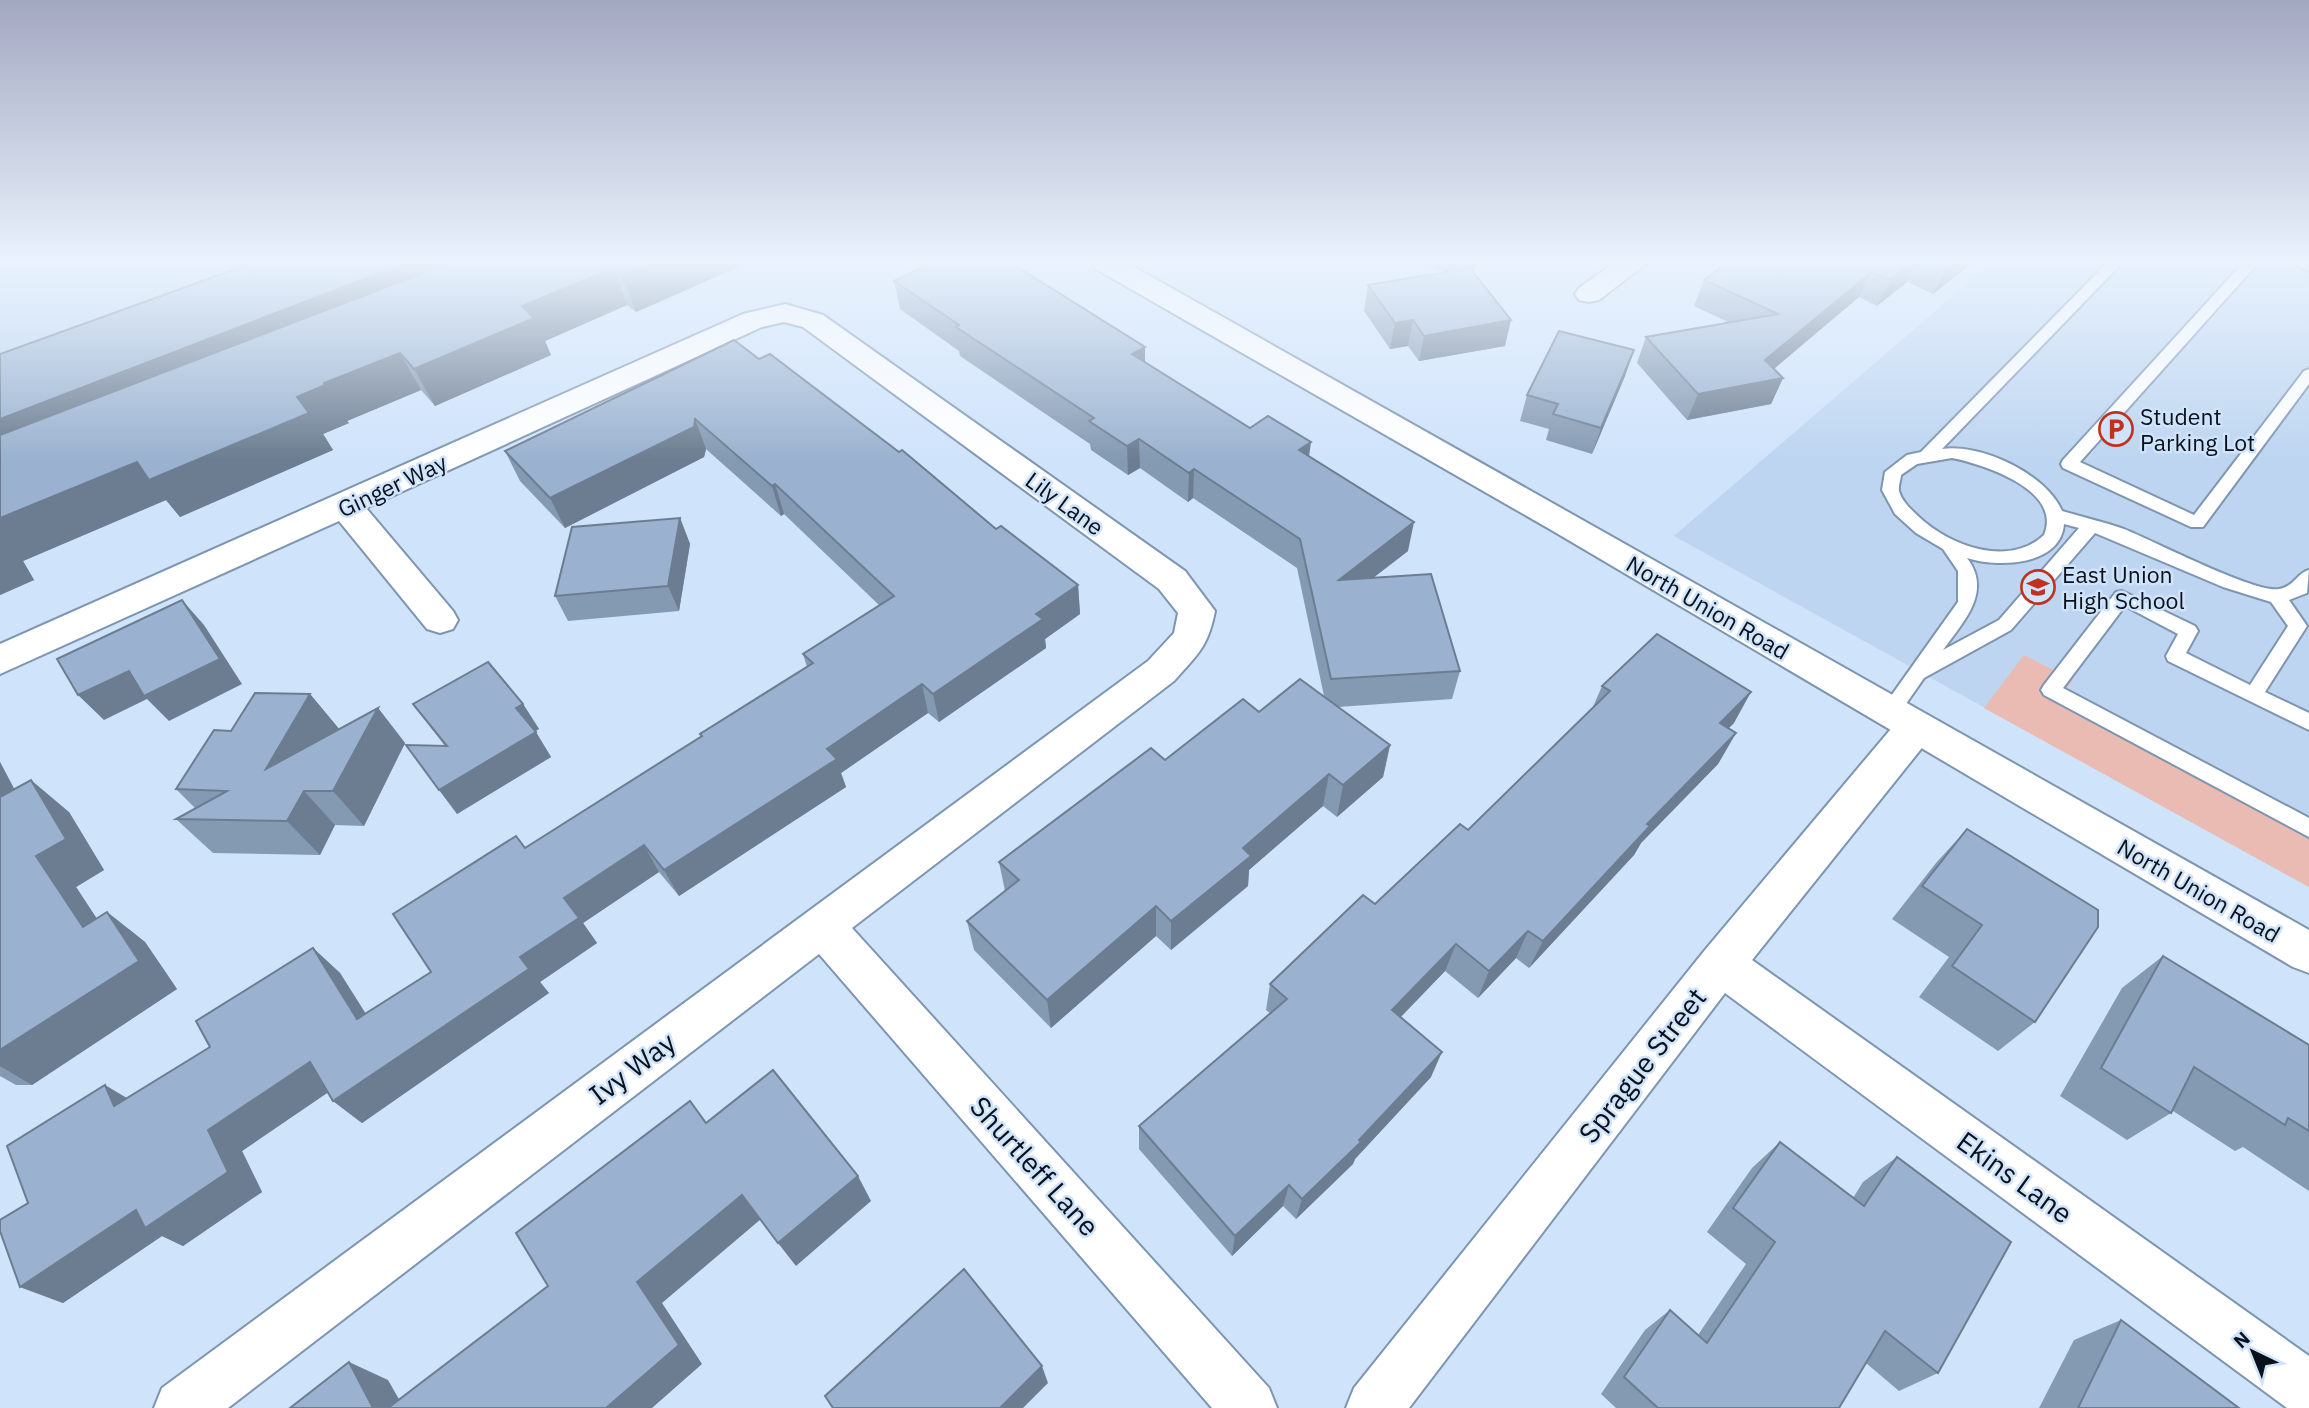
<svg xmlns="http://www.w3.org/2000/svg" width="2309" height="1408" viewBox="0 0 2309 1408" font-family="'IBM Plex Sans',sans-serif">
	<rect width="100%" height="100%" fill="#cfe3fb"/>
	<g fill="#bdd5f0">
		<polygon points="0,263 575,263 0,497"/>
		<polygon points="1991,263 2309,263 2309,887 1674,536"/>
	</g>
	<polygon fill="#e9bbb2" points="2024,655 2073,680 2059,701 2309,836 2309,887 1984,708"/>
	<g fill="none" stroke-linecap="round" stroke-linejoin="round">
		<g stroke="#7d95b0" stroke-width="4">
			<g id="service">
				<path d="M2107 263H2122L1942 449C1981 443 2046 474 2062 511 2082 517 2104 522 2124 529 2152 540 2256 594 2279 589 2295 586 2297 573 2309 570L2307 593 2289 600 2307 626 2265 692 2309 713V730L2168 661 2166 656 2178 634 2125 606 2063 688 2309 818V837L2044 695 2041 690 2044 685 2116 592 2122 591 2195 626 2198 631 2186 653 2250 685 2288 626 2271 602 2223 587 2095 533 2011 630 1924 678 1896 718 1889 721 1882 718 1879 713 1958 602V571L1943 549 1916 533 1895 514 1882 490 1885 472 1907 455 1921 452ZM1952 458C1983 464 2063 490 2044 535 2009 568 1950 546 1919 517 1912 510 1902 502 1899 491 1898 486 1901 479 1901 475L1917 464ZM2064 524 2079 528 1999 620 1943 650C1963 622 1993 592 1967 558 1997 568 2061 566 2064 524Z"/>
				<polygon points="2243,263 2258,263 2080,462 2194,515 2304,371 2309,369 2309,384 2203,527 2191,527 2063,468 2061,464 2063,460"/>
				<polygon points="2292,263 2309,263 2309,271"/>
			</g>
		</g>
		<g stroke="#7d95b0" stroke-width="4">
			<g id="minor">
				<polygon points="1614,263 1647,263 1599,300 1589,302 1579,300 1575,294 1579,288"/>
				<path d="M785 304 823 315 1185 571 1215 611C1208 647 1198 654 1174 681L852 928 1269 1388 1277 1408H1212L819 954 228 1408H154L162 1388 1148 661 1174 633 1178 613 1159 589 803 327 784 322 762 327 366 508 453 611 458 620 453 629 440 633 427 629 339 521 0 674V644L743 314Z"/>
				<polygon points="1915,713 1929,717 1935,728 1929,739 1752,960 2309,1356 2309,1408 2287,1408 1725,993 1409,1408 1346,1408 1354,1388 1705,950 1901,717"/>
			</g>
		</g>
		<g stroke="#7d95b0" stroke-width="4">
			<polygon id="tertiary" points="1092,263 1127,263 2309,930 2309,973 2293,967 1553,531 1096,269"/>
		</g>
		<use href="#service" fill="#fff" fill-rule="evenodd"/>
		<use href="#minor" fill="#fff" fill-rule="evenodd"/>
		<use href="#tertiary" fill="#fff" fill-rule="evenodd"/>
	</g>
	<g fill="#8499b2">
		<polygon points="252,263 745,263 745,264 636,312 627,305 545,341 551,355 435,406 421,390 347,421 349,423 323,434 333,450 180,517 166,500 23,561 34,580 0,595 0,354"/>
		<polygon points="821,263 885,263 885,265 822,264"/>
		<polygon points="1417,263 1478,263 1472,271 1505,346 1419,361 1408,346 1390,349 1364,311 1368,285 1446,272"/>
		<polygon points="1726,263 1972,263 1933,294 1907,282 1877,306 1859,297 1774,369 1783,378 1771,404 1687,420 1637,363 1646,337 1730,323 1694,306 1704,280"/>
		<polygon points="894,281 1145,362 1250,428 1309,456 1408,551 1373,578 1460,671 1452,699 1338,707 1390,745 1383,777 1337,817 1323,806 1249,870 1248,886 1171,950 1156,936 1051,1028 974,950 967,921 1005,891 999,862 1165,760 1259,712 1324,696 1297,568 1193,498 1188,502 1140,468 1128,475 1091,450 1090,444 960,356 959,351 900,309"/>
		<polygon points="759,359 996,529 1078,585 1080,614 1045,639 1046,648 939,722 928,713 841,773 846,787 679,896 659,872 583,923 597,943 540,982 549,993 362,1123 333,1101 328,1092 242,1151 262,1192 183,1246 162,1236 63,1303 20,1287 28,1203 127,1098 210,1047 313,948 340,973 366,1014 431,972 525,848 701,737 700,734 807,667 803,654 879,605 784,514 781,516 706,449 704,457 565,528 520,481 505,451"/>
		<polygon points="1625,376 1592,454 1546,440 1549,429 1520,421 1527,395"/>
		<polygon points="680,518 690,544 679,611 568,621 555,596"/>
		<polygon points="1602,686 1734,723 1728,728 1736,733 1718,764 1641,843 1634,855 1529,968 1516,958 1478,998 1445,971 1401,1017 1431,1077 1355,1159 1353,1164 1296,1219 1283,1206 1232,1256 1139,1149 1139,1126 1270,1013 1266,1010 1270,984 1375,904 1468,830 1593,707"/>
		<polygon points="310,694 339,729 378,708 405,743 364,826 335,825 320,855 213,853 176,819 195,808 176,789 231,731"/>
		<polygon points="413,704 523,704 539,729 535,731 551,757 457,814 445,746"/>
		<polygon points="0,762 14,789 69,812 104,870 76,887 97,919 107,912 145,942 177,989 32,1085 16,1085 0,1076"/>
		<polygon points="1967,829 2035,1022 1998,1051 1919,997 1949,957 1892,919 1936,863"/>
		<polygon points="2163,956 2309,1045 2309,1191 2243,1147 2235,1151 2173,1111 2171,1113 2127,1140 2060,1096 2122,988"/>
		<polygon points="1780,1142 1853,1198 1863,1182 1897,1157 1938,1373 1899,1391 1866,1363 1839,1408 1616,1408 1601,1394 1645,1330 1670,1310 1698,1335 1746,1264 1707,1232 1752,1168"/>
		<polygon points="2121,1320 2239,1408 2039,1408 2074,1340"/>
	</g>
	<g fill="#6c7d91">
		<polygon points="406,263 508,263 0,470 0,419"/>
		<polygon points="650,263 745,264 636,312 622,275"/>
		<polygon points="1469,263 1478,263 1466,278"/>
		<polygon points="1911,263 1916,263 1907,282 1877,306 1891,280"/>
		<polygon points="1953,263 1972,263 1933,294 1947,268"/>
		<polygon points="614,268 627,305 545,341 551,355 435,406 414,369 522,306"/>
		<polygon points="1872,272 1859,297 1757,383 1783,378 1771,404 1687,420 1698,394 1765,360"/>
		<polygon points="1413,320 1408,346 1390,349 1395,323"/>
		<polygon points="1511,320 1505,346 1419,361 1424,336"/>
		<polygon points="1145,347 1145,376 1132,354"/>
		<polygon points="1634,350 1625,376 1592,454 1601,428"/>
		<polygon points="400,353 421,390 347,421 349,423 323,434 333,450 180,517 166,500 23,561 34,580 0,595 0,518 297,397 324,383"/>
		<polygon points="695,419 706,449 704,457 565,528 550,498"/>
		<polygon points="1139,439 1140,468 1128,475 1127,446"/>
		<polygon points="1311,442 1307,471 1299,450"/>
		<polygon points="1194,469 1193,498 1188,502 1189,473"/>
		<polygon points="775,484 784,514 781,516 772,486"/>
		<polygon points="680,518 690,544 679,611 668,586"/>
		<polygon points="1414,522 1408,551 1334,608 1339,580"/>
		<polygon points="1078,585 1080,614 1045,639 1046,648 939,722 933,694 1036,614"/>
		<polygon points="182,600 204,625 242,684 169,721 147,699 104,720 78,695"/>
		<polygon points="922,684 928,713 841,773 846,787 679,896 664,870 827,749"/>
		<polygon points="1751,692 1734,723 1703,754 1720,723"/>
		<polygon points="310,694 340,730 304,791 335,825 320,855 287,821 266,769"/>
		<polygon points="523,704 539,729 532,733 516,708"/>
		<polygon points="378,708 405,743 364,826 333,791"/>
		<polygon points="536,732 551,757 457,814 439,790"/>
		<polygon points="1736,733 1718,764 1641,843 1634,855 1529,968 1543,941 1647,824"/>
		<polygon points="1390,745 1383,777 1337,817 1343,785"/>
		<polygon points="0,762 36,830 0,802"/>
		<polygon points="1329,774 1323,806 1249,870 1248,886 1171,950 1171,921 1243,848"/>
		<polygon points="31,780 69,812 104,870 76,887 122,957 83,927 36,856"/>
		<polygon points="644,845 659,872 583,923 597,943 540,982 549,993 362,1123 333,1101 520,957 564,898"/>
		<polygon points="1156,906 1156,936 1051,1028 1047,1000"/>
		<polygon points="107,912 145,942 177,989 32,1085 0,1066 0,1050"/>
		<polygon points="1528,931 1516,958 1478,998 1489,971"/>
		<polygon points="1456,944 1445,971 1383,1035 1392,1010"/>
		<polygon points="313,948 340,973 384,1043 357,1019"/>
		<polygon points="1442,1052 1431,1077 1355,1159 1353,1164 1296,1219 1302,1199"/>
		<polygon points="310,1062 339,1085 242,1151 262,1192 183,1246 162,1236 63,1303 20,1287 208,1130"/>
		<polygon points="105,1085 142,1107 114,1106"/>
		<polygon points="858,1176 871,1201 796,1266 778,1243"/>
		<polygon points="1289,1185 1283,1206 1232,1256 1235,1236"/>
		<polygon points="742,1195 761,1219 662,1303 702,1364 652,1408 606,1408 637,1282"/>
		<polygon points="349,1362 388,1380 404,1408 373,1408"/>
		<polygon points="1042,1366 1048,1383 1023,1408 1000,1408"/>
	</g>
	<g fill="#9ab2cf" stroke="#6c7d91" stroke-width="2">
		<polygon points="252,263 406,263 0,419 0,354"/>
		<polygon points="449,263 650,263 622,275 614,268 522,306 534,318 414,369 400,353 324,383 325,385 297,397 309,413 149,480 137,462 0,518 0,435"/>
		<polygon points="931,263 1011,263 1145,347 1132,354 1250,428 1268,416 1311,442 1299,450 1414,522 1339,580 1431,574 1460,671 1331,679 1300,539 1194,469 1189,473 1139,439 1127,446 1089,421 1094,418 956,327 959,325 894,281"/>
		<polygon points="1726,263 1911,263 1891,280 1872,272 1765,360 1783,378 1698,394 1646,337 1778,314 1704,280"/>
		<polygon points="1936,263 1953,263 1947,268"/>
		<polygon points="1470,268 1511,320 1424,336 1413,320 1395,323 1368,285"/>
		<polygon points="1559,331 1634,350 1601,428 1553,414 1558,404 1527,395"/>
		<polygon points="734,340 759,359 770,354 899,452 902,450 996,529 1001,526 1078,585 1036,614 1043,619 933,694 922,684 827,749 837,759 664,870 644,845 564,898 579,918 520,957 529,969 333,1101 310,1062 208,1130 228,1172 145,1228 136,1210 20,1287 0,1231 0,1220 28,1203 7,1146 105,1085 114,1106 210,1047 196,1021 313,948 357,1019 431,972 393,914 516,836 525,848 702,736 700,734 813,663 803,654 894,596 775,484 772,486 695,419 694,427 550,498 505,451"/>
		<polygon points="680,518 668,586 555,596 572,527"/>
		<polygon points="182,600 220,659 144,696 129,671 78,695 57,659"/>
		<polygon points="1657,634 1751,692 1720,723 1736,733 1647,824 1650,826 1543,941 1528,931 1489,971 1456,944 1392,1010 1442,1052 1359,1140 1361,1142 1302,1199 1289,1185 1235,1236 1139,1126 1287,999 1270,984 1363,895 1375,904 1460,824 1468,830 1610,691 1602,686"/>
		<polygon points="488,662 523,704 516,708 536,732 439,790 406,745 447,746 413,704"/>
		<polygon points="1300,679 1390,745 1343,785 1329,774 1243,848 1251,856 1171,921 1156,906 1047,1000 967,921 1019,880 999,862 1151,748 1165,760 1243,699 1259,712"/>
		<polygon points="255,693 310,694 266,769 378,708 333,791 304,791 287,821 176,819 227,791 176,789 214,730 231,731"/>
		<polygon points="31,780 66,839 36,856 83,927 107,912 139,961 0,1050 0,797"/>
		<polygon points="1967,829 2098,910 2098,927 2035,1022 1952,966 1982,925 1922,886"/>
		<polygon points="2163,956 2309,1045 2309,1131 2288,1118 2285,1125 2194,1067 2171,1113 2101,1068"/>
		<polygon points="773,1070 858,1176 778,1243 742,1195 637,1282 679,1345 606,1408 388,1408 548,1286 516,1233 690,1101 706,1123"/>
		<polygon points="1780,1142 1864,1206 1897,1157 2011,1242 1938,1373 1885,1331 1839,1408 1658,1408 1624,1377 1670,1310 1707,1343 1775,1242 1733,1208"/>
		<polygon points="964,1269 1042,1366 1000,1408 833,1408 825,1396"/>
		<polygon points="2121,1320 2239,1408 2078,1408"/>
		<polygon points="349,1362 373,1408 290,1408"/>
	</g>
	<linearGradient id="sky" x2="0" y2="1"><stop stop-color="#a3a8c1"/><stop offset="0.57" stop-color="#e9f2fd"/><stop offset="1" stop-color="#e9f2fd" stop-opacity="0"/></linearGradient>
	<rect width="2309" height="460" fill="url(#sky)"/>
	<defs>
		<g id="parking-ring" transform="scale(1.75)"><circle r="9.5" fill="#cfe3fb" stroke="#bf3220" stroke-width="1.5"/><path d="M-3.5-5.5H1a3.5 3.5 0 0 1 0 7H-1V5.5H-3.5ZM-1-3.4V-.6H.8a1.4 1.4 0 0 0 0-2.8Z" fill="#bf3220"/></g>
		<g id="school-ring" transform="scale(1.75)"><circle r="9.5" fill="#cfe3fb" stroke="#bf3220" stroke-width="1.5"/><path d="M0-5L7-2L0 1L-7-2ZM-4 1L0 2.5L4 1V4Q0 6-4 4Z" fill="#bf3220"/></g>
	</defs>
	<g fill-rule="evenodd">
		<use href="#parking-ring" x="2116" y="429"/>
		<use href="#school-ring" x="2038" y="587"/>
	</g>
	<g text-anchor="middle" dominant-baseline="central" stroke-width="5" stroke-linejoin="round" paint-order="stroke">
		<g font-size="23" fill="#09111b" stroke="#cfe3fb" text-anchor="start">
			<text x="2140" y="416">Student<tspan x="2140" dy="26">Parking Lot</tspan></text>
			<text x="2062" y="574">East Union<tspan x="2062" dy="26">High School</tspan></text>
		</g>
		<g font-size="23" fill="#09111b" stroke="#cfe3fb">
			<text transform="translate(392 485) rotate(-25)">Ginger Way</text>
			<text transform="translate(1065 503) rotate(36)">Lily Lane</text>
			<text transform="translate(1708 607) rotate(30)">North Union Road</text>
			<text transform="translate(2199 890) rotate(30)">North Union Road</text>
		</g>
		<g font-size="28" fill="#09111b" stroke="#cfe3fb">
			<text transform="translate(1642 1065) rotate(-52)">Sprague Street</text>
			<text transform="translate(632 1068) rotate(-37)">Ivy Way</text>
			<text transform="translate(1035 1166) rotate(48)">Shurtleff Lane</text>
			<text transform="translate(2015 1177) rotate(36)">Ekins Lane</text>
		</g>
	</g>
	<g transform="translate(2253 1352) rotate(317)" stroke="#cfe3fb" stroke-width="5" paint-order="stroke">
	<path d="M0-5L12 26L0 18L-12 26Z" fill="#09111b"/>
	<text y="-10" font-size="19" font-weight="bold" text-anchor="middle" fill="#09111b">N</text>
	</g>
</svg>
